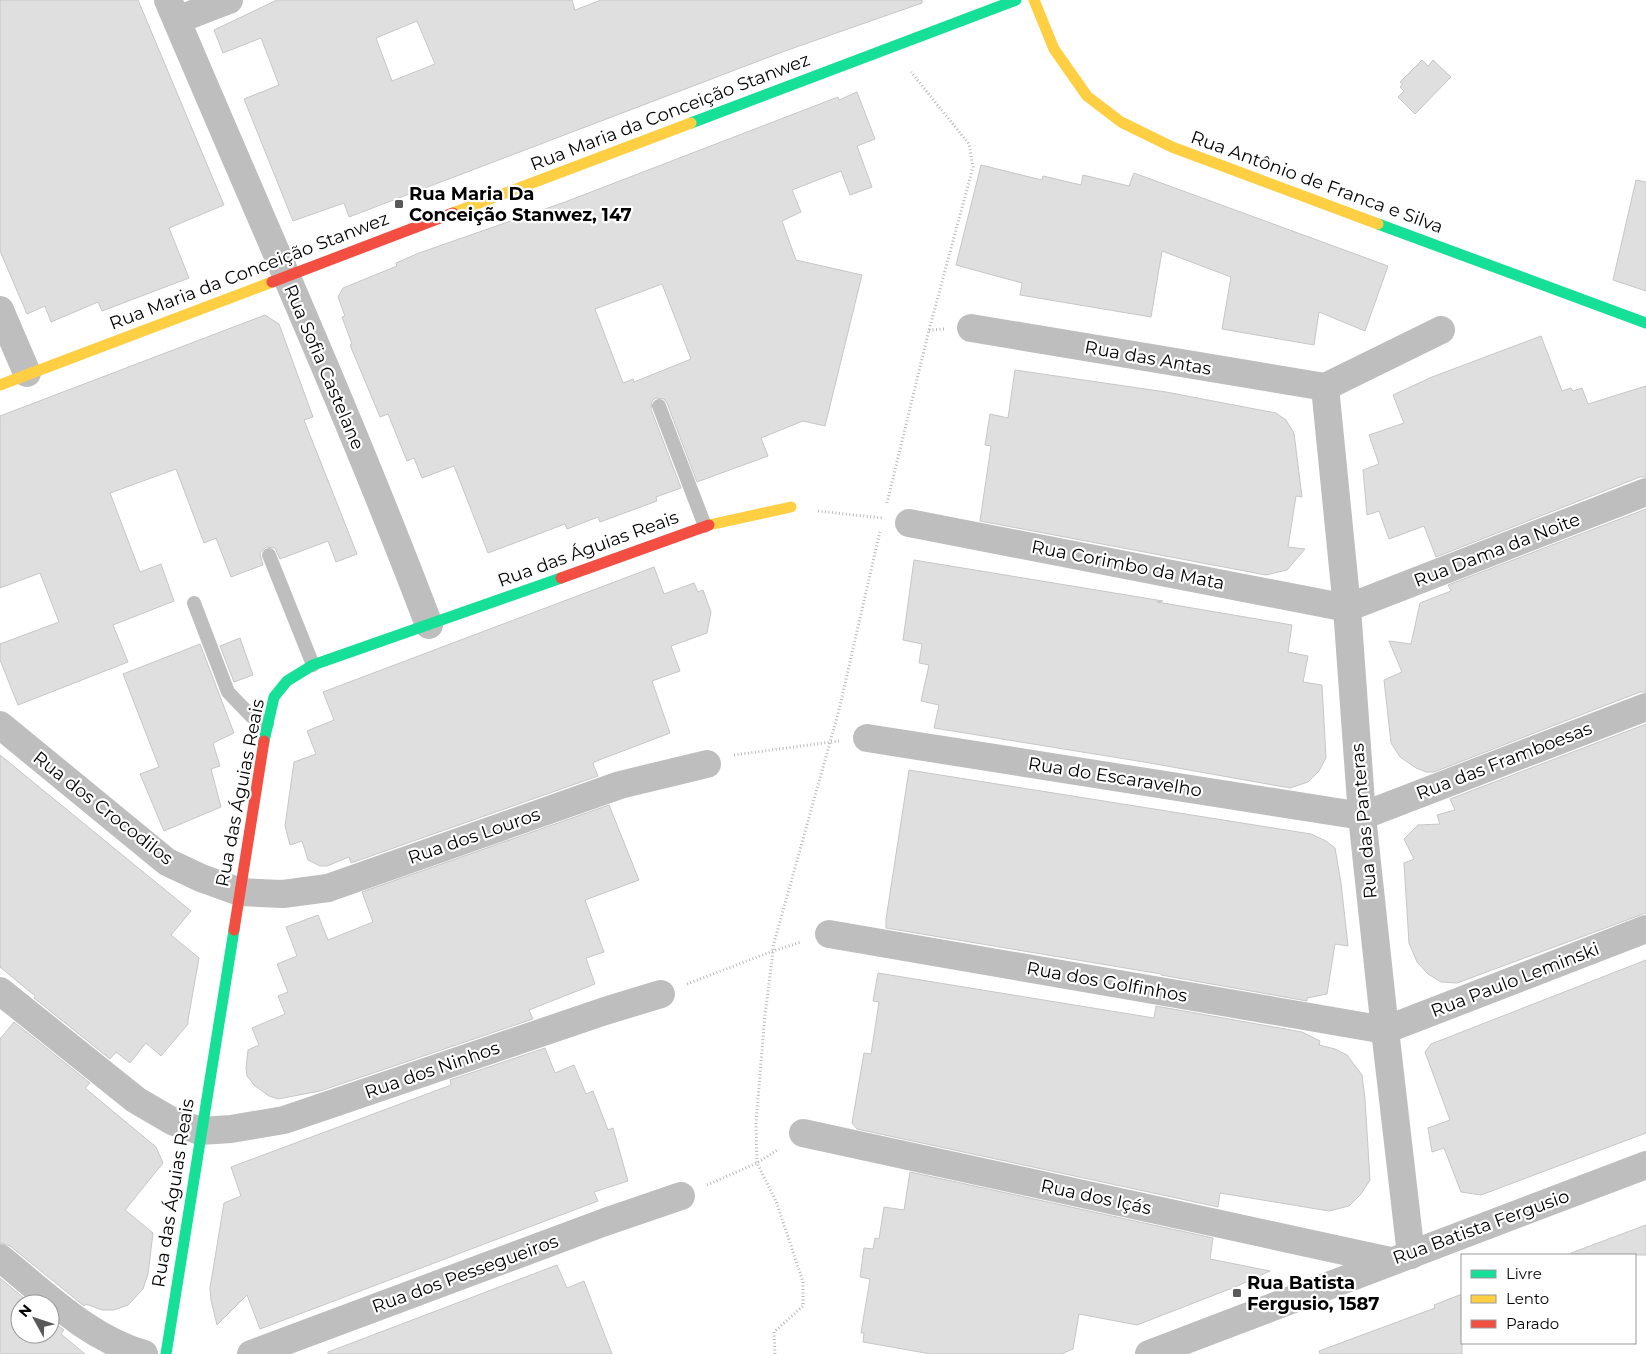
<svg xmlns="http://www.w3.org/2000/svg" width="1646" height="1354" viewBox="0 0 1646 1354" font-family="Montserrat,sans-serif">
	<rect width="100%" height="100%" fill="#fff"/>
	<g fill="#dfdfdf" stroke="#c7c7c7" fill-rule="evenodd">
		<polygon points="0,0 138,0 224,205 169,228 189,278 102,311 98,302 51,322 45,306 27,314 0,251"/>
		<path d="M277 0H572L575 10 601 0H922V3L785 51 349 217 344 203 293 221 244 99 279 85 261 38 223 53 214 30ZM417 21 435 64 392 81 376 38Z"/>
		<polygon points="1422,60 1428,66 1433,60 1451,77 1415,114 1398,97 1404,91 1400,87 1403,84 1400,82"/>
		<path d="M857 92 875 139 857 146 872 187 850 195 841 171 792 190 801 212 782 221 796 260 862 275 825 426 803 421 761 438 768 456 697 482 667 403 664 399 656 398 652 401 651 409 681 488 656 497 657 501 600 522 598 517 567 529 565 524 488 553 454 466 422 478 414 458 407 461 388 414 380 417 350 345 352 344 342 317 345 316 338 297 343 288 397 266 396 263 419 253 565 202 838 97 839 100ZM662 284 691 359 634 382 633 379 623 383 595 309Z"/>
		<polygon points="981,165 1042,180 1043,176 1081,185 1083,175 1129,186 1134,173 1388,266 1365,331 1319,312 1314,345 1222,329 1231,277 1162,251 1151,317 1020,295 1022,283 956,265"/>
		<polygon points="1636,180 1646,182 1646,291 1613,280"/>
		<polygon points="265,315 279,324 313,417 304,420 357,554 336,562 328,541 280,559 275,548 266,547 260,553 263,565 231,577 216,538 204,543 176,469 110,493 140,572 161,564 174,601 113,625 128,662 18,705 0,660 0,644 59,622 40,573 0,588 0,416"/>
		<polygon points="1541,336 1562,391 1571,388 1573,391 1582,388 1588,404 1646,386 1646,477 1640,477 1436,557 1424,526 1389,539 1379,511 1367,515 1363,470 1379,464 1369,435 1404,423 1393,395 1432,377"/>
		<polygon points="1015,370 1166,392 1276,413 1286,420 1294,433 1302,497 1296,496 1288,547 1305,549 1287,570 1266,575 980,521 991,446 985,445 990,414 1008,418"/>
		<polygon points="1646,509 1646,692 1640,692 1434,772 1426,772 1416,768 1400,757 1391,743 1384,680 1402,672 1389,641 1411,644 1420,603 1451,591 1448,585"/>
		<polygon points="914,560 1163,601 1157,602 1292,625 1288,652 1308,656 1303,682 1322,685 1326,758 1319,771 1308,782 1290,788 1144,762 934,728 939,705 921,701 929,665 919,663 922,644 903,640"/>
		<polygon points="654,567 664,594 694,583 698,592 703,590 711,612 707,633 671,646 680,671 652,681 670,733 594,762 593,764 598,776 351,863 349,857 327,866 320,866 308,860 302,841 290,845 285,826 294,762 316,754 307,731 334,720 323,692"/>
		<polygon points="240,638 253,675 234,682 220,646"/>
		<polygon points="200,644 234,733 213,743 220,766 211,769 221,807 164,831 140,774 159,767 123,674"/>
		<polygon points="1646,724 1646,913 1457,983 1441,982 1428,974 1417,962 1409,943 1404,863 1414,859 1404,839 1418,825 1440,824 1437,815 1455,810 1450,799"/>
		<polygon points="0,755 191,911 171,935 199,958 188,1020 188,1024 161,1056 146,1043 130,1063 116,1052 110,1059 34,998 35,996 0,967"/>
		<polygon points="909,770 1311,834 1326,841 1335,848 1341,883 1348,946 1335,944 1327,994 1307,998 1307,1001 1161,975 1161,974 886,928 886,919"/>
		<polygon points="609,805 639,880 585,900 604,952 586,958 595,984 529,1010 533,1019 320,1091 278,1099 269,1096 254,1085 247,1076 246,1068 248,1050 259,1045 252,1028 285,1014 278,996 288,992 277,964 297,956 286,927 318,915 328,940 373,922 362,892"/>
		<polygon points="1646,960 1646,1133 1481,1195 1461,1192 1444,1148 1432,1152 1428,1128 1450,1120 1425,1052 1431,1044"/>
		<polygon points="878,973 1154,1018 1156,1006 1302,1032 1320,1041 1319,1045 1335,1049 1347,1055 1362,1075 1365,1099 1370,1180 1361,1194 1349,1206 1329,1211 1220,1193 1218,1207 857,1129 852,1123 864,1053 871,1054 879,1002 873,1001"/>
		<polygon points="14,1022 90,1083 85,1088 156,1147 163,1163 125,1210 153,1233 148,1274 143,1289 128,1305 114,1310 102,1310 86,1304 84,1306 10,1246 0,1243 0,1039"/>
		<polygon points="545,1048 555,1073 574,1065 586,1094 593,1091 608,1130 613,1128 628,1181 594,1192 598,1201 260,1329 247,1295 217,1325 211,1300 210,1288 224,1203 241,1196 231,1167 451,1085 450,1080"/>
		<polygon points="910,1172 1213,1238 1210,1259 1270,1271 1235,1287 1137,1325 1079,1314 1073,1349 1061,1354 931,1354 863,1342 864,1333 861,1333 870,1279 860,1277 864,1248 873,1249 875,1238 879,1239 884,1207 904,1210"/>
		<polygon points="1646,1225 1646,1255 1571,1255 1571,1253"/>
		<polygon points="557,1265 567,1288 584,1281 612,1354 328,1354 328,1352"/>
		<polygon points="0,1278 31,1304 20,1304 20,1334 50,1334 50,1319 64,1330 61,1334 85,1354 0,1354"/>
		<polygon points="1462,1294 1462,1354 1320,1354 1319,1351 1435,1308 1434,1305"/>
	</g>
	<g fill="none" stroke-linecap="round" stroke-linejoin="round">
		<g stroke="#b9b9b9" stroke-width="3" stroke-dasharray="1 2.5" stroke-linecap="butt">
			<polyline points="929,330 944,329"/>
			<polyline points="887,503 929,330 973,167 969,144 911,72"/>
			<polyline points="818,511 882,518"/>
			<polyline points="734,755 839,741"/>
			<polyline points="687,984 773,951 801,942"/>
			<polyline points="707,1185 757,1163 779,1149"/>
			<polyline points="775,1354 774,1332 803,1306 803,1282 776,1201 757,1163 756,1122 765,1015 774,943 839,710 880,531"/>
		</g>
		<g stroke="#bebebe" stroke-width="14">
			<polyline points="659,406 705,526"/>
			<polyline points="269,555 313,665"/>
			<polyline points="194,603 228,692 251,716 267,724"/>
		</g>
		<g stroke="#bebebe" stroke-width="28">
			<path d="M168 0C256 208 349 414 429 625"/>
			<polyline points="177,20 229,0"/>
			<polyline points="0,310 27,373"/>
			<polyline points="971,328 1325,387"/>
			<polyline points="1325,387 1347,608 1362,816 1385,1030 1411,1255"/>
			<polyline points="1325,387 1441,330"/>
			<polyline points="909,523 1347,608 1646,492"/>
			<polyline points="0,725 167,862 201,878 240,892 283,894 328,888 620,785 707,764"/>
			<polyline points="867,738 1362,816 1646,707"/>
			<polyline points="829,934 1385,1030 1646,929"/>
			<polyline points="0,991 136,1100 172,1121 200,1131 231,1129 284,1120 605,1011 661,994"/>
			<polyline points="803,1133 1390,1261"/>
			<path d="M0 1258C44 1293 88 1338 144 1354"/>
			<polyline points="251,1354 605,1222 681,1196"/>
			<polyline points="1149,1354 1646,1165"/>
		</g>
		<g stroke="#16e098" stroke-width="11">
			<polyline points="691,123 1016,0"/>
			<polyline points="1378,224 1646,323"/>
			<polyline points="264,741 274,697 287,681 313,665 561,578"/>
			<polyline points="166,1354 234,930"/>
		</g>
		<g stroke="#ffcf43" stroke-width="11">
			<polyline points="1034,0 1054,49 1087,96 1121,122 1172,147 1378,224"/>
			<polyline points="453,213 691,123"/>
			<polyline points="0,385 272,282"/>
			<polyline points="709,525 791,507"/>
		</g>
		<g stroke="#f24e42" stroke-width="11">
			<polyline points="272,282 453,213"/>
			<polyline points="561,578 709,525"/>
			<polyline points="234,930 264,741"/>
		</g>
	</g>
	<g fill="#595959" stroke="#fff" stroke-width="2">
		<rect x="394" y="199" width="10" height="10" rx="2.5"/>
		<rect x="1232" y="1288" width="10" height="10" rx="2.5"/>
	</g>
	<g text-anchor="middle" dominant-baseline="central" stroke-width="4.5" stroke-linejoin="round" paint-order="stroke">
		<g font-size="18" fill="#000" stroke="#fff">
			<text transform="translate(670 112) rotate(-21)">Rua Maria da Conceição Stanwez</text>
			<text transform="translate(1317 182) rotate(20)">Rua Antônio de Franca e Silva</text>
			<text transform="translate(249 271) rotate(-21)">Rua Maria da Conceição Stanwez</text>
			<text transform="translate(1148 358) rotate(10)">Rua das Antas</text>
			<text transform="translate(324 367) rotate(67)">Rua Sofia Castelane</text>
			<text transform="translate(588 549) rotate(-20)">Rua das Águias Reais</text>
			<text transform="translate(1497 550) rotate(-21)">Rua Dama da Noite</text>
			<text transform="translate(1128 565) rotate(11)">Rua Corimbo da Mata</text>
			<text transform="translate(1504 761) rotate(-21)">Rua das Framboesas</text>
			<text transform="translate(1115 777) rotate(9)">Rua do Escaravelho</text>
			<text transform="translate(240 793) rotate(-79)">Rua das Águias Reais</text>
			<text transform="translate(103 808) rotate(38)">Rua dos Crocodilos</text>
			<text transform="translate(1364 821) rotate(-95)">Rua das Panteras</text>
			<text transform="translate(474 836) rotate(-19)">Rua dos Louros</text>
			<text transform="translate(1515 980) rotate(-21)">Rua Paulo Leminski</text>
			<text transform="translate(1107 982) rotate(10)">Rua dos Golfinhos</text>
			<text transform="translate(432 1070) rotate(-19)">Rua dos Ninhos</text>
			<text transform="translate(173 1193) rotate(-81)">Rua das Águias Reais</text>
			<text transform="translate(1096 1197) rotate(12)">Rua dos Içás</text>
			<text transform="translate(1481 1227) rotate(-20)">Rua Batista Fergusio</text>
			<text transform="translate(465 1274) rotate(-20)">Rua dos Pessegueiros</text>
		</g>
		<g font-size="18" font-weight="bold" fill="#000" stroke="#fff" text-anchor="start">
			<text x="409" y="194">Rua Maria Da<tspan x="409" dy="21">Conceição Stanwez, 147</tspan></text>
			<text x="1247" y="1283">Rua Batista<tspan x="1247" dy="21">Fergusio, 1587</tspan></text>
		</g>
	</g>
	<rect x="1461" y="1254" width="175" height="90" fill="#ffffff" stroke="#999999"/>
	<rect x="1471" y="1270" width="25" height="8" fill="#16e098" stroke="#999999"/>
	<text x="1506" y="1279" font-size="15" fill="#000000">Livre</text>
	<rect x="1471" y="1295" width="25" height="8" fill="#ffcf43" stroke="#999999"/>
	<text x="1506" y="1304" font-size="15" fill="#000000">Lento</text>
	<rect x="1471" y="1320" width="25" height="8" fill="#f24e42" stroke="#999999"/>
	<text x="1506" y="1329" font-size="15" fill="#000000">Parado</text>
	<g transform="translate(35 1319) rotate(310)"><circle r="24" fill="#ffffff" stroke="#999999"/>
	<path d="M0-4L9 19L0 12L-9 19Z" fill="#595959"/>
	<text y="-8" font-size="14" font-weight="bold" text-anchor="middle" fill="#000000">N</text>
	</g>
</svg>
